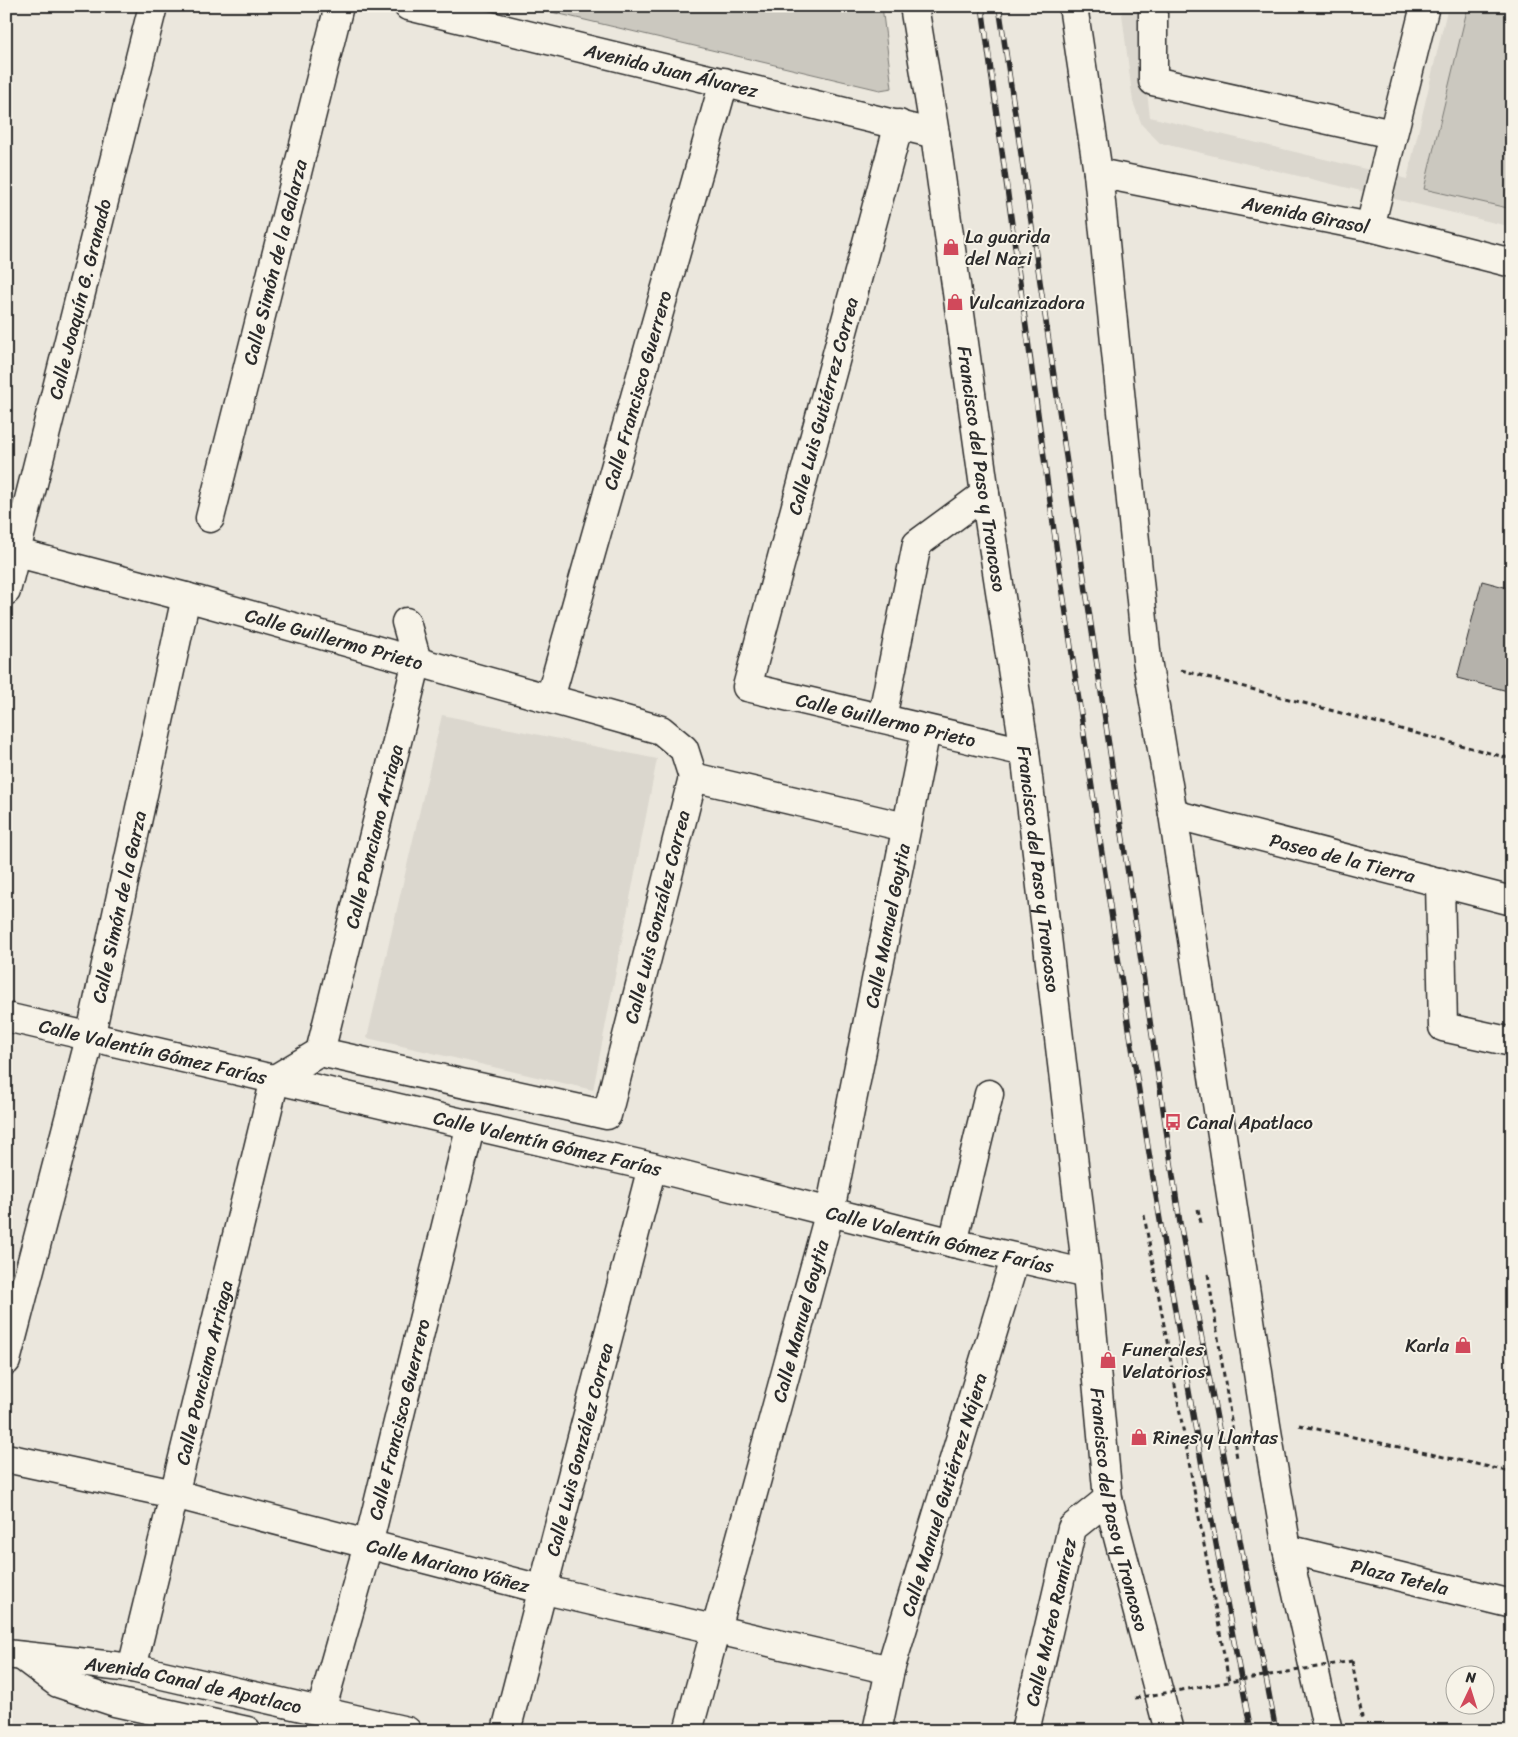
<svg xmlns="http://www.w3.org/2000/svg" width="1518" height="1737" viewBox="0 0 1518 1737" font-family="Sriracha,sans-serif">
	<rect width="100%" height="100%" fill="#ebe7dd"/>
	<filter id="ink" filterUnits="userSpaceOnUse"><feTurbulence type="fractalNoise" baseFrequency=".02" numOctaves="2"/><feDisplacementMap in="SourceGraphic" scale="10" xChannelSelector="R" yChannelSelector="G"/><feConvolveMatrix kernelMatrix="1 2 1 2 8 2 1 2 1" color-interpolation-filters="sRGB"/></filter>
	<g filter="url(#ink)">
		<g fill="#dbd7ce">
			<polygon points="1121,6 1137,6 1150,117 1407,179 1448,6 1512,6 1512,227 1160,143 1142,125 1133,102"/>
			<polygon points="442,715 657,759 593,1090 367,1038"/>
		</g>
		<g fill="#cbc8bf" stroke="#7b7a75">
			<polygon points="526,6 882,6 892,88 880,90"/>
			<polygon points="1468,6 1512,6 1512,209 1424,189"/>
		</g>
		<polygon fill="#b5b2ab" stroke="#2b2b2b" points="1482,581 1512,589 1512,692 1457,678"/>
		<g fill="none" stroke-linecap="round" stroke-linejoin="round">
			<g stroke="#2b2b2b" stroke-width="31">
				<g id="minor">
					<path id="s1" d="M408 6 935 134"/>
					<polyline points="1153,6 1153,81 1392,134"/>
					<path id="s2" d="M899 124 747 687 1025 752"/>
					<path id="s3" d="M1098 173 1370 227 1512 263"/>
					<polyline points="1370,227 1425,6"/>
					<path id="s4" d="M210 518 339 6"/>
					<path id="s5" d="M6 550 186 597 661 730 684 749 693 777 607 1115 320 1052"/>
					<path id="s6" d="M6 591 153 6"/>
					<path id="s7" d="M550 698 724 82"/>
					<polyline points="882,718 917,544 985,494"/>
					<polyline points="693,777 905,827"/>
					<path id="s8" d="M1173 814 1512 901"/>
					<polyline points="1440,882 1443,1027 1512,1042"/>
					<path id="s9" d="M6 1017 652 1167 953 1243 1087 1274"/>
					<path id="s10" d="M320 1052 417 661 406 622"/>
					<polyline points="953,1243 989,1094"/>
					<path id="s11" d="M6 1361 90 1038 186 597"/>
					<path id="s12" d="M6 1458 174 1494 541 1589 890 1670"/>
					<path id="s13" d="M1287 1549 1512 1604"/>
					<path id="s14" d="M6 1654 132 1668 407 1731"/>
					<polyline points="22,1656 58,1683 115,1702 247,1731"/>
					<path id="s15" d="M132 1668 275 1079 320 1052"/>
					<path id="s16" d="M321 1711 368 1545 471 1124"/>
					<path id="s17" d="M506 1731 652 1167"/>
					<path id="s18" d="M688 1731 830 1211 926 730"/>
					<path id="s19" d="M877 1731 890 1670 1015 1259"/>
					<path id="s20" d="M1025 1731 1072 1528 1108 1499"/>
				</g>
			</g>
			<g stroke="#2b2b2b" stroke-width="31">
				<g id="major">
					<path id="s21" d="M914 6 935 134 985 494 1025 752 1087 1274 1108 1499 1169 1731"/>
					<polyline points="1073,6 1098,173 1147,660 1173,814 1266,1425 1287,1549 1328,1731"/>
				</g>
			</g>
			<g stroke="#2b2b2b" stroke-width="3" stroke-dasharray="5 4" stroke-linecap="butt">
				<polyline points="1181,670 1512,759"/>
				<polyline points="1198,1209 1201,1223"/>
				<polyline points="1144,1215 1229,1682"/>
				<polyline points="1208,1274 1237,1458"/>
				<polyline points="1299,1425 1512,1472"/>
				<polyline points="1352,1661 1362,1717 1358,1718"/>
			</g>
			<use href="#minor" stroke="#f7f3e8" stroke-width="28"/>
			<use href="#major" stroke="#f7f3e8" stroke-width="28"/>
			<g stroke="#2b2b2b" stroke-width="5.5">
				<g id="rail">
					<path d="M982 6C1008 186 1030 366 1056 545 1114 942 1175 1337 1251 1731"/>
					<polyline points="999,6 1180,1223 1276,1731"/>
				</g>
			</g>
			<use href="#rail" stroke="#f7f3e8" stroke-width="4" stroke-dasharray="11" stroke-linecap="butt"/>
			<polyline stroke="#2b2b2b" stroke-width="3" stroke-dasharray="5 4" stroke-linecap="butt" points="1135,1698 1352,1661"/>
		</g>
	</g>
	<defs>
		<g id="shop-bare" transform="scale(1.35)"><path d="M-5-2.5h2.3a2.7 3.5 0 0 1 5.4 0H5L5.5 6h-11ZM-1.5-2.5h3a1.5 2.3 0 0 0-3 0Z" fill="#d1495b" stroke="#f7f3e8" stroke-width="2.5" paint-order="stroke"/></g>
		<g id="bus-bare" transform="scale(1.35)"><path d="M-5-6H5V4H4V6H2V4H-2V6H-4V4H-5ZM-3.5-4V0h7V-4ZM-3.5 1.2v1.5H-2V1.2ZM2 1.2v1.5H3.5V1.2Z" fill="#d1495b" stroke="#f7f3e8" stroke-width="2.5" paint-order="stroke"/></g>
	</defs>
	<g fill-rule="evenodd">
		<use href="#shop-bare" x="951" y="247"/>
		<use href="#shop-bare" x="955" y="302"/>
		<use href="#bus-bare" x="1173" y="1122"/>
		<use href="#shop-bare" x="1463" y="1345"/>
		<use href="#shop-bare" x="1108" y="1360"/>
		<use href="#shop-bare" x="1139" y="1437"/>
	</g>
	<g text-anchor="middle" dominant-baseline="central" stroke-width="4" stroke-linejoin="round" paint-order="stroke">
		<g font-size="19" fill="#2b2b2b" stroke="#f7f3e8">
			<text stroke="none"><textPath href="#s1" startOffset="271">Avenida Juan Álvarez</textPath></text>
			<text stroke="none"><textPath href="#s3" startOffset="212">Avenida Girasol</textPath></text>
			<text stroke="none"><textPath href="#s4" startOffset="264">Calle Simón de la Galarza</textPath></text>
			<text stroke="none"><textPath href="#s6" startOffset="301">Calle Joaquín G. Granado</textPath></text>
			<text stroke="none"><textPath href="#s7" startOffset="320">Calle Francisco Guerrero</textPath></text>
			<text transform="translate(823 406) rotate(-75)">Calle Luis Gutiérrez Correa</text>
			<text stroke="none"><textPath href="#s21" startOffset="468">Francisco del Paso y Troncoso</textPath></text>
			<text stroke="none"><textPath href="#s5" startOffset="340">Calle Guillermo Prieto</textPath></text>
			<text stroke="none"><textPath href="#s2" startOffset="726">Calle Guillermo Prieto</textPath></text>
			<text stroke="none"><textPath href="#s10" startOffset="222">Calle Ponciano Arriaga</textPath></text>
			<text stroke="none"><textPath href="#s8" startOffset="175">Paseo de la Tierra</textPath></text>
			<text stroke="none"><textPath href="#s21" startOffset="872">Francisco del Paso y Troncoso</textPath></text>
			<text stroke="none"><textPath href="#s11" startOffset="468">Calle Simón de la Garza</textPath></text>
			<text transform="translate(657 917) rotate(-76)">Calle Luis González Correa</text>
			<text stroke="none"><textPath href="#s18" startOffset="830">Calle Manuel Goytia</textPath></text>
			<text stroke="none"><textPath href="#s9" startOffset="151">Calle Valentín Gómez Farías</textPath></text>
			<text stroke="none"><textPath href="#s9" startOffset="556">Calle Valentín Gómez Farías</textPath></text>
			<text stroke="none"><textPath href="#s9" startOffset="960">Calle Valentín Gómez Farías</textPath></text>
			<text stroke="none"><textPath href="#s18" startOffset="425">Calle Manuel Goytia</textPath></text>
			<text stroke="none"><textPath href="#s15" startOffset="304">Calle Ponciano Arriaga</textPath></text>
			<text stroke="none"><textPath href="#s16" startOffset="302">Calle Francisco Guerrero</textPath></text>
			<text stroke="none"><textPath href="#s17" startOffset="291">Calle Luis González Correa</textPath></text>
			<text stroke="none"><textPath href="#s19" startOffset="246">Calle Manuel Gutiérrez Nájera</textPath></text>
			<text stroke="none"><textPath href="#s21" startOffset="1518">Francisco del Paso y Troncoso</textPath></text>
			<text stroke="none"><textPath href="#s12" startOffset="455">Calle Mariano Yáñez</textPath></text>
			<text stroke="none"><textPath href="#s13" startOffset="116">Plaza Tetela</textPath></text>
			<text stroke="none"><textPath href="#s20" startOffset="112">Calle Mateo Ramírez</textPath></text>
			<text stroke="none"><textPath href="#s14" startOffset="190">Avenida Canal de Apatlaco</textPath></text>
		</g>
		<g font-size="19" fill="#2b2b2b" stroke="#f7f3e8" text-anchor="start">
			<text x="965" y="236">La guarida<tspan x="965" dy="22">del Nazi</tspan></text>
			<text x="969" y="302">Vulcanizadora</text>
			<text x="1187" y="1122">Canal Apatlaco</text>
			<text x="1449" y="1345" text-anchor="end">Karla</text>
			<text x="1122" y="1349">Funerales<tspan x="1122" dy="22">Velatorios</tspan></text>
			<text x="1153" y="1437">Rines y Llantas</text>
		</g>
	</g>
	<rect width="1518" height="1737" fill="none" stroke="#f7f3e8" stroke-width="25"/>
	<rect x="12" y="12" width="1493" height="1712" fill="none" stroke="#2b2b2b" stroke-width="2" filter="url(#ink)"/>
	<g transform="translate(1470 1690) rotate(4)"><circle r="24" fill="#f7f3e8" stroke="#a5a39c"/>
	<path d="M0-4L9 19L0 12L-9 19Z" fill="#d1495b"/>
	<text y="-8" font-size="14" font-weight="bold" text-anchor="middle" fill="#2b2b2b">N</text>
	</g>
</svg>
